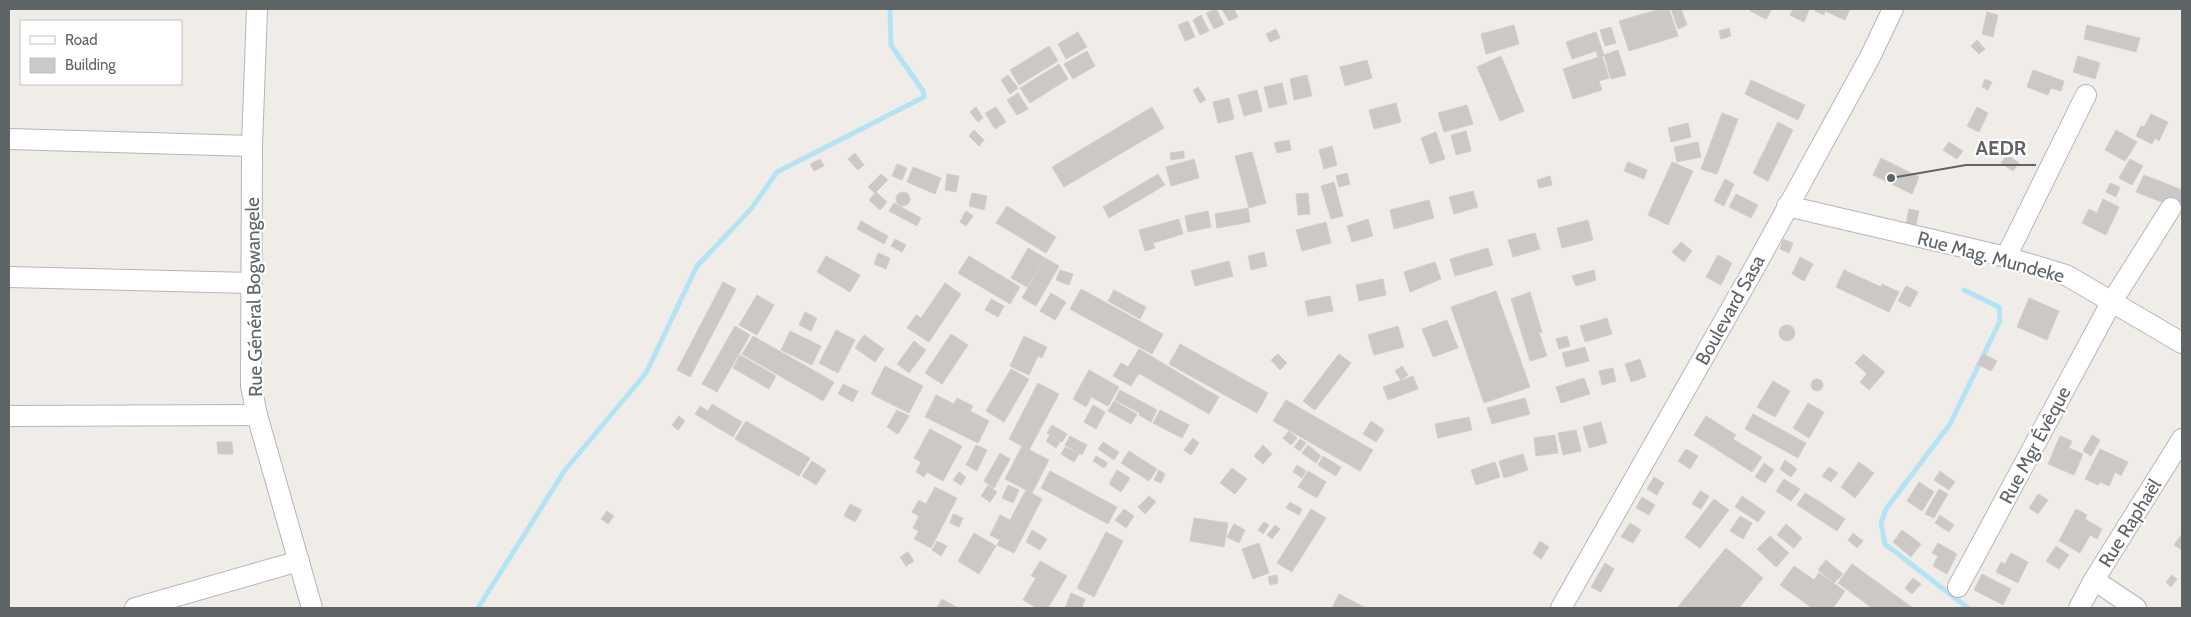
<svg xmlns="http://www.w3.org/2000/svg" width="2191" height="617" viewBox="0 0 2191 617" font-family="Cabin,sans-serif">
	<rect width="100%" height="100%" fill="#f0ede8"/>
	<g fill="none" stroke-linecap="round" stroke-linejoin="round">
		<g stroke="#b3e3f5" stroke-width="5">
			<polyline points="1964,290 1999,307 2000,321 1950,424 1886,509 1881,523 1885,544 1968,608"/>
			<polyline points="478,608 565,470 646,373 697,266 751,209 777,172 924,97 923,91 891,45 890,9"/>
		</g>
	</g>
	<g fill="#cbc8c5" stroke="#d4cec7">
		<polygon points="1216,9 1224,24 1214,29 1206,13"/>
		<polygon points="1222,9 1234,9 1238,17 1229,21"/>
		<polygon points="1660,9 1669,9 1678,36 1629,51 1619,21"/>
		<polygon points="1671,9 1681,9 1687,25 1678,29"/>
		<polygon points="1751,9 1772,9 1766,19 1750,11"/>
		<polygon points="1793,9 1809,10 1804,22 1790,15"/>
		<polygon points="1816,9 1850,9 1845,20 1825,11 1824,15 1815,11"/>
		<polygon points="1987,12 1998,15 1993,37 1982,34"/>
		<polygon points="1201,15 1209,31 1200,35 1193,20"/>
		<polygon points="1188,21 1195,37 1185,41 1178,25"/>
		<polygon points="1514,25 1519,44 1486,54 1481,34"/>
		<polygon points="2087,25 2140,38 2136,52 2084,39"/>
		<polygon points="1611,27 1616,43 1605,46 1600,30"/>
		<polygon points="1729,28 1731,36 1721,39 1719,31"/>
		<polygon points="1276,29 1280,38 1270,42 1266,34"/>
		<polygon points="1078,32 1087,47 1066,59 1058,44"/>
		<polygon points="1596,32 1604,55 1598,58 1596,51 1572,59 1566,42"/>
		<polygon points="1977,40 1985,49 1979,54 1971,46"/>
		<polygon points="1049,46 1058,61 1019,85 1010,70"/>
		<polygon points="1618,50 1626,75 1611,79 1604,55"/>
		<polygon points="1087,51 1095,66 1073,79 1064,64"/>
		<polygon points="1501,56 1524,111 1500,121 1477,67"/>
		<polygon points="1602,56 1609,78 1599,81 1602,90 1573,99 1563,69"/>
		<polygon points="2078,56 2100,63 2095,79 2073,72"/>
		<polygon points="1367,60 1372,78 1345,86 1340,67"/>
		<polygon points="1059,64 1068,79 1030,103 1020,88"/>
		<polygon points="2033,70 2064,81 2061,91 2051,88 2048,95 2027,87"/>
		<polygon points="1008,75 1018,88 1010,94 1001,80"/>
		<polygon points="1307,75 1312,96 1294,100 1290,79"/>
		<polygon points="1985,79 1992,82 1988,90 1982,87"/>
		<polygon points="1751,80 1805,105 1798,120 1745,94"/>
		<polygon points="1282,83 1287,104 1269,108 1264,87"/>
		<polygon points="1198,87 1206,100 1200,103 1193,90"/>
		<polygon points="1257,90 1262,111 1244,116 1238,95"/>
		<polygon points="1018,93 1028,109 1017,115 1007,100"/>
		<polygon points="1229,98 1234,119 1218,123 1213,102"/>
		<polygon points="1396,103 1401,122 1374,129 1369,110"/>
		<polygon points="1467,105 1473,124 1444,132 1438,113"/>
		<polygon points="976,107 983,118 978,122 970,112"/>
		<polygon points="996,107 1006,122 995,129 985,113"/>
		<polygon points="1152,107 1164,128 1064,187 1052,167"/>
		<polygon points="1977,107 1988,113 1979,132 1967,126"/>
		<polygon points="1722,113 1738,119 1717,174 1701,169"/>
		<polygon points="2151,114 2168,122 2159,141 2155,138 2152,144 2136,136 2141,126 2144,127"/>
		<polygon points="1778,122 1793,130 1768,181 1753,173"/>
		<polygon points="1688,123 1691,137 1671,142 1668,128"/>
		<polygon points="974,130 984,140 979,146 969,136"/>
		<polygon points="2116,130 2137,142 2125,161 2105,150"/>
		<polygon points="1466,131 1471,151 1456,155 1451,135"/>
		<polygon points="1436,132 1445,159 1430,164 1421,138"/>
		<polygon points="1289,140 1291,150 1277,153 1274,143"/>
		<polygon points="1698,142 1701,157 1677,162 1674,147"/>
		<polygon points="1949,142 1963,151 1957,159 1943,150"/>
		<polygon points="1332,146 1337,165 1324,169 1319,150"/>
		<polygon points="1184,151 1184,158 1171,160 1170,153"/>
		<polygon points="1252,152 1266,203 1249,208 1235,156"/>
		<polygon points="855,153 864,165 858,170 848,159"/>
		<polygon points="2007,155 2019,163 2013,171 2001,163"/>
		<polygon points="1881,158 1919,177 1912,194 1873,175"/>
		<polygon points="820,159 824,166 814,171 810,164"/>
		<polygon points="1194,159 1199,178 1171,186 1166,167"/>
		<polygon points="2130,159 2143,166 2132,185 2119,178"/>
		<polygon points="1628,162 1647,170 1644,179 1624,171"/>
		<polygon points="1672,162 1693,171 1668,225 1648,215"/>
		<polygon points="897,164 907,168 902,180 892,176"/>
		<polygon points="913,167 941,178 935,194 907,182"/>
		<polygon points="1347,173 1350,184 1339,187 1336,176"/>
		<polygon points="881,174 888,180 875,193 868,187"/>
		<polygon points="947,174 959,176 956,192 945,190"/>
		<polygon points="1158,174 1165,185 1109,218 1103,207"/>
		<polygon points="2144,175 2182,190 2182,210 2136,192"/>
		<polygon points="1550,176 1552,185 1539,188 1537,180"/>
		<polygon points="1725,179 1734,184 1724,206 1714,201"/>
		<polygon points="1334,182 1343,216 1331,219 1321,186"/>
		<polygon points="2110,183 2120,187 2116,197 2106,192"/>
		<polygon points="1473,191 1478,207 1454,214 1449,197"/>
		<polygon points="876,192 887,202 880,210 869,200"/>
		<circle cx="903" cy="199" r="7"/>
		<polygon points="972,193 987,196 984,210 969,206"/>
		<polygon points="1308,193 1310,214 1298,215 1296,194"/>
		<polygon points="1736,194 1758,205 1751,218 1729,207"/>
		<polygon points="2103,199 2119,207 2106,235 2082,223 2089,209 2097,213"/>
		<polygon points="1429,200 1434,218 1394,229 1390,210"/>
		<polygon points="894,203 921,218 917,226 889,211"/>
		<polygon points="1007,206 1056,237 1046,253 996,223"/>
		<polygon points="1248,208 1250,222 1217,228 1215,214"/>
		<polygon points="1909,209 1919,211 1915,229 1905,228"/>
		<polygon points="966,211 973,216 966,226 960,222"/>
		<polygon points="1208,211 1211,227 1188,232 1185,216"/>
		<polygon points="1179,219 1183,234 1153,243 1155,248 1145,251 1139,230"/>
		<polygon points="1368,219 1373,236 1352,242 1347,226"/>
		<polygon points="1588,220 1593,240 1562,248 1557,228"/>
		<polygon points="861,221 888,236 884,244 857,229"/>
		<polygon points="1326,222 1331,243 1302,251 1296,230"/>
		<polygon points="1535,233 1540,249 1513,257 1508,240"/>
		<polygon points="895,239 906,245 902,252 891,246"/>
		<polygon points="1783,239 1793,243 1789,253 1780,249"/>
		<polygon points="1681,242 1692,251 1684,262 1672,252"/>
		<polygon points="1028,248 1045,258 1027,287 1011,278"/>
		<polygon points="1488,248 1493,265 1455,276 1450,259"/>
		<polygon points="1264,252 1267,266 1251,270 1248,256"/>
		<polygon points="878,253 890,258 886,269 874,264"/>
		<polygon points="1718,255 1732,263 1721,285 1706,277"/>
		<polygon points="826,256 860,275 850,292 817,272"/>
		<polygon points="969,256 1020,287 1010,304 958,273"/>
		<polygon points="1800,257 1813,264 1804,281 1792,274"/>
		<polygon points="1045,258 1059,266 1036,306 1022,298"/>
		<polygon points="1229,261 1233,276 1195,286 1191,271"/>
		<polygon points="1435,262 1441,279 1410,292 1404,272"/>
		<polygon points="1060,270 1073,274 1069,285 1056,280"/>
		<polygon points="1594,270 1596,280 1576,286 1572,276"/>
		<polygon points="1844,270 1881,287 1882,284 1899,292 1889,312 1836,287"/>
		<polygon points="1383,279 1386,295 1359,301 1356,285"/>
		<polygon points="723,282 736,289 690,377 677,370"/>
		<polygon points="945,283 961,294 929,342 907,328 916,315 921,318"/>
		<polygon points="1906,286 1918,292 1910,307 1898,301"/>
		<polygon points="1081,289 1163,334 1152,354 1070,309"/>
		<polygon points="1114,290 1146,307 1140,319 1108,301"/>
		<polygon points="1496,291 1530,387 1484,403 1451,307"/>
		<polygon points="1530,292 1542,332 1539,333 1547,356 1530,361 1511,299"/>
		<polygon points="1051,293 1066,302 1055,320 1040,311"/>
		<polygon points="757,295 774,305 757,335 739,325"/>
		<polygon points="1330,296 1333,311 1308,316 1305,301"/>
		<polygon points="2029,298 2059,311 2047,340 2017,327"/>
		<polygon points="991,299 1004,306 998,317 985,310"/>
		<polygon points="805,312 817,318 811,331 799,325"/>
		<polygon points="1607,318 1612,334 1585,342 1580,326"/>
		<polygon points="1447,320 1458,348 1433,357 1422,329"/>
		<circle cx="1787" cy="333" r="8"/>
		<polygon points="735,326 750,335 717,392 702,384"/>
		<polygon points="1398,326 1404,347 1374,355 1368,335"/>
		<polygon points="836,330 855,340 838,373 819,363"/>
		<polygon points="790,331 821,346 812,365 781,350"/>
		<polygon points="951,334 968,345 942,384 925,373"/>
		<polygon points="864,335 884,349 875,362 855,348"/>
		<polygon points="753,336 834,382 823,401 742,354"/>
		<polygon points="1024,336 1047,347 1042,358 1038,356 1029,375 1010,366"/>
		<polygon points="1567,336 1570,346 1559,349 1556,339"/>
		<polygon points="914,341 926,350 909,373 897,364"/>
		<polygon points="1180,344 1268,393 1257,413 1169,364"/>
		<polygon points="1585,347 1589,361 1566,367 1562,353"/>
		<polygon points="1139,349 1219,397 1209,414 1128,367"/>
		<polygon points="1278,354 1287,363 1280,370 1271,360"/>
		<polygon points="1339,354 1351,363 1315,410 1303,401"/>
		<polygon points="1863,354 1885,372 1869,390 1860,382 1867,374 1855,363"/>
		<polygon points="1983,354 1997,361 1991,371 1977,364"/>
		<polygon points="740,355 776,376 769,389 733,368"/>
		<polygon points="1640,359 1646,377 1631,382 1625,364"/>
		<polygon points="1121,363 1139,373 1131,386 1113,376"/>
		<polygon points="885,366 923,386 909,413 871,394"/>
		<polygon points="1402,366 1408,375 1401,380 1395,371"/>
		<polygon points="1613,368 1616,381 1602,385 1599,371"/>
		<polygon points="1011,369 1029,379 1004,422 986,411"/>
		<polygon points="1089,370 1119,387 1108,406 1091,397 1086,407 1073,399"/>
		<polygon points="1413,376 1418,389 1388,400 1383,387"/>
		<polygon points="1584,378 1590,394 1561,403 1556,387"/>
		<circle cx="1817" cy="385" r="6"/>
		<polygon points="1773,381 1790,391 1775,417 1757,407"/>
		<polygon points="1038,383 1059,394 1029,450 1009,439"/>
		<polygon points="843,384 858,391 853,402 838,394"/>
		<polygon points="1120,390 1157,410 1151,422 1139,415 1140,413 1115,400"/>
		<polygon points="936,395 954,404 957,398 973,406 970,411 989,421 978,443 925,417"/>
		<polygon points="1525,398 1530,414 1492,424 1487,408"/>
		<polygon points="1286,400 1373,450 1360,471 1273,421"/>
		<polygon points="1114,401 1137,414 1131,424 1108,411"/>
		<polygon points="1808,403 1824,412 1809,438 1793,428"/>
		<polygon points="712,404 742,422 733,437 695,414 700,406 708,411"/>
		<polygon points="1093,405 1105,412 1096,429 1084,422"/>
		<polygon points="897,410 909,416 898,434 887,427"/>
		<polygon points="1160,410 1189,425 1182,438 1153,423"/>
		<polygon points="1753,414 1806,443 1798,458 1745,429"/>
		<polygon points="679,416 685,421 678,430 672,425"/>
		<polygon points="1706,416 1736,435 1733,439 1762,457 1752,472 1694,435"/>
		<polygon points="1469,417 1472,430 1438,438 1435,424"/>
		<polygon points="746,421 810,458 799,476 735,439"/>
		<polygon points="1371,421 1384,430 1376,442 1363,434"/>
		<polygon points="1601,422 1607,443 1589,448 1583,427"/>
		<polygon points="1052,425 1067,434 1062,442 1047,433"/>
		<polygon points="930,429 962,446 943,481 927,472 924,477 916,472 921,462 914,458"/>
		<polygon points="1576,430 1581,451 1563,455 1558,433"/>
		<polygon points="1289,431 1297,438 1291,445 1283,438"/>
		<polygon points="1050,435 1060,442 1056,448 1046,441"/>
		<polygon points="1555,435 1558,453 1536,456 1534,438"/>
		<polygon points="2092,435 2100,440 2091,456 2083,451"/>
		<polygon points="1070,436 1087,445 1082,455 1065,445"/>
		<polygon points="2060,436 2072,441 2069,448 2083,454 2074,475 2048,464"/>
		<polygon points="1193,438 1199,443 1191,455 1184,450"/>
		<polygon points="1300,439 1306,443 1300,451 1294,447"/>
		<polygon points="217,442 232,442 233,454 218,454"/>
		<polygon points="1103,442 1119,452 1114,460 1098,449"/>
		<polygon points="976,445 987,450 977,471 966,465"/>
		<polygon points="1263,445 1272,454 1263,464 1254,456"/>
		<polygon points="1308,445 1321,456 1316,463 1302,453"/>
		<polygon points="1022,446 1049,460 1032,493 1005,479"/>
		<polygon points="1065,447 1079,454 1074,462 1061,454"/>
		<polygon points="1686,449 1698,456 1690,469 1678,461"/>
		<polygon points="2100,449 2128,462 2121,476 2115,472 2109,486 2100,482 2098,485 2085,479"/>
		<polygon points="1129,451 1157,469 1149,481 1121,463"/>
		<polygon points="1000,453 1010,459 994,488 984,481"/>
		<polygon points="1523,454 1528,470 1504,478 1499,461"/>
		<polygon points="1096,456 1108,463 1104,468 1093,461"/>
		<polygon points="1323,456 1341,467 1336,476 1318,465"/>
		<polygon points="1785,460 1797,469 1791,477 1780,469"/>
		<polygon points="812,461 826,470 816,485 802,476"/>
		<polygon points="1495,462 1500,477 1476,485 1471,470"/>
		<polygon points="1859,462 1874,473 1855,498 1841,487"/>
		<polygon points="1764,463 1774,470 1765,483 1755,477"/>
		<polygon points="1297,465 1306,471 1302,478 1293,472"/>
		<polygon points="1829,467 1838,473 1831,482 1822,476"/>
		<polygon points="1232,468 1247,479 1235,494 1220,483"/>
		<polygon points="1117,470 1130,478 1121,492 1109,484"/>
		<polygon points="1159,470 1165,474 1161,483 1154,480"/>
		<polygon points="1050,471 1117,507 1108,524 1041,488"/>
		<polygon points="1308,471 1326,482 1317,498 1298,487"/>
		<polygon points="1940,471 1955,482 1949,490 1934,480"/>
		<polygon points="959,472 966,477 961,485 953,480"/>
		<polygon points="1654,477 1664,483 1657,495 1647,489"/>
		<polygon points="1784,479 1800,489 1791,501 1776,491"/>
		<polygon points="1919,482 1934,492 1922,511 1907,501"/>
		<polygon points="988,485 997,492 990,502 981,496"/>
		<polygon points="1008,485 1019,490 1013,503 1002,498"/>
		<polygon points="935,487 957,498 931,548 914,539 919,531 913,528 919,516 912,512 919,500 926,504"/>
		<polygon points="1939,489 1948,494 1934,518 1925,514"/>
		<polygon points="1026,490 1042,499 1014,553 997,545 1000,540 990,535 1000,515 1010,520"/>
		<polygon points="1700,491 1709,496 1701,509 1692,504"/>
		<polygon points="1805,493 1820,502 1811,514 1797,505"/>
		<polygon points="2038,494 2048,500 2038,514 2029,508"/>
		<polygon points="1149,496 1156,502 1145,514 1138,507"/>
		<polygon points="1742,496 1765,512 1758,522 1735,507"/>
		<polygon points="1642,497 1655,505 1649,515 1636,508"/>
		<polygon points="1714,499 1729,510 1700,548 1685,537"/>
		<polygon points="1290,502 1302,509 1299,515 1286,508"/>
		<polygon points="1820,502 1845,519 1837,531 1811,514"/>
		<polygon points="850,504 862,510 855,522 844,516"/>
		<polygon points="1124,509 1134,516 1126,528 1115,520"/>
		<polygon points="1311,509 1326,518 1292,572 1277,563"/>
		<polygon points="2076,509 2087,515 2085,519 2102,529 2097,539 2090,535 2080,553 2059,541"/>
		<polygon points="607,511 614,516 608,524 601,519"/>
		<polygon points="953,514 963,518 959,527 950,523"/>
		<polygon points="1940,515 1954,525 1949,532 1935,523"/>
		<polygon points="1740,516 1752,523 1743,539 1730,531"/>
		<polygon points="1194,518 1228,523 1224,547 1190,541"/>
		<polygon points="1264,522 1269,525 1263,534 1258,530"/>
		<polygon points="1630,523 1641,530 1633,543 1621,537"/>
		<polygon points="1234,524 1245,530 1239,543 1227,537"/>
		<polygon points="1786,524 1802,538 1794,548 1777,535"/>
		<polygon points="1275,525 1280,529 1272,539 1267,535"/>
		<polygon points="1032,530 1047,539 1040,550 1026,542"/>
		<polygon points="1902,530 1921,544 1911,557 1893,542"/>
		<polygon points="1106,532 1123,541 1094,597 1077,588"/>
		<polygon points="974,533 996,546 979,574 958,561"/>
		<polygon points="1853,533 1863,541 1857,548 1848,540"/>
		<polygon points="2181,535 2182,536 2182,550 2174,545"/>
		<polygon points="1770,536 1789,553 1776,567 1757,549"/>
		<polygon points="937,541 947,546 941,556 932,550"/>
		<polygon points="1540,541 1549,547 1541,559 1533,553"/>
		<polygon points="1259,543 1269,573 1253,579 1242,549"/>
		<polygon points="1938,543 1957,554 1947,574 1933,566 1938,556 1932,553"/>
		<polygon points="2056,546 2069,555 2059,569 2046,561"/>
		<polygon points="1726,548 1763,578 1739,608 1677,608"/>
		<polygon points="908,552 914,561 906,566 900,557"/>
		<polygon points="2011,553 2028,562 2018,583 1996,572 2001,562 2005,564"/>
		<polygon points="1826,560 1843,574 1834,583 1818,570"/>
		<polygon points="1040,561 1067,576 1048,608 1037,608 1023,600 1036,578 1031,576"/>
		<polygon points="1605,563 1614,569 1601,592 1591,587"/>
		<polygon points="1852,564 1913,608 1872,608 1838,583"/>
		<polygon points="1794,566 1814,580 1819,573 1845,591 1833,608 1812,608 1780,585"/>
		<polygon points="1982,574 2011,589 2003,605 1974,590"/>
		<polygon points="1277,575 1278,583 1270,585 1268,577"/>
		<polygon points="2172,575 2177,579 2171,587 2166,582"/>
		<polygon points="1913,578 1921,584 1912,594 1905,588"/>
		<polygon points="1071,593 1085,599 1082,608 1065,608"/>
		<polygon points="1339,594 1366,608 1332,608"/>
		<polygon points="942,599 958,608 937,608"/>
	</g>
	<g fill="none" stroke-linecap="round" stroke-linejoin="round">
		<g stroke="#b3b6b8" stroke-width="22">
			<g id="minor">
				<polyline points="257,9 252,146 251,386 257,415 312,608"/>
				<polyline points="9,139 252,146"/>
				<polyline points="1787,206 2006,257 2066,275 2182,343"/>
				<polyline points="2006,257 2086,95"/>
				<polyline points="9,277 251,283"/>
				<polyline points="9,416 257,415"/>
				<polyline points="2094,580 2136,608"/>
				<polyline points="1958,587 2111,303 2171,208"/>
				<polyline points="135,608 299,561"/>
				<polyline points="1561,608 1756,265 1870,57 1893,9"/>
				<polyline points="2079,608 2094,580 2182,439"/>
			</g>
		</g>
		<use href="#minor" stroke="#fff" stroke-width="20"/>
	</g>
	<g text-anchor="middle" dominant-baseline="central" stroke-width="4.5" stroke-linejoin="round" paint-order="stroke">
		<g font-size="19" fill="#5f6466" stroke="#fff">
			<text transform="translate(1991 257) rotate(15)">Rue Mag. Mundeke</text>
			<text transform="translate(254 297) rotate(-91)">Rue Général Bogwangele</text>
			<text transform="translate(1730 310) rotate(-61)">Boulevard Sasa</text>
			<text transform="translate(2035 445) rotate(-62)">Rue Mgr Évêque</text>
			<text transform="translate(2130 523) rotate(-58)">Rue Raphaël</text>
		</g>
	</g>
	<path fill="none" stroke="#5f6466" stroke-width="2" d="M1891 178L1966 165H2036"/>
	<circle fill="#5f6466" stroke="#fff" stroke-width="2" cx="1891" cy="178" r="5"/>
	<g font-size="20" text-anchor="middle" font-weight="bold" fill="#5f6466" stroke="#fff" stroke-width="4.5" stroke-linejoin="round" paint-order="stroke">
		<text x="2001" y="155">AEDR</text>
	</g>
	<rect width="2191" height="617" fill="none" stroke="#5f6466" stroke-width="20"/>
	<rect x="20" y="20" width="162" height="65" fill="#ffffff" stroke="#bfc1c2"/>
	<rect x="30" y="36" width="25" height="8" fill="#ffffff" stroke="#bfc1c2"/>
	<text x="65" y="45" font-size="15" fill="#5f6466">Road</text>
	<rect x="30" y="58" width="25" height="15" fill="#cbc8c5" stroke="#bfc1c2"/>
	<text x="65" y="70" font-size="15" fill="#5f6466">Building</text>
</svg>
